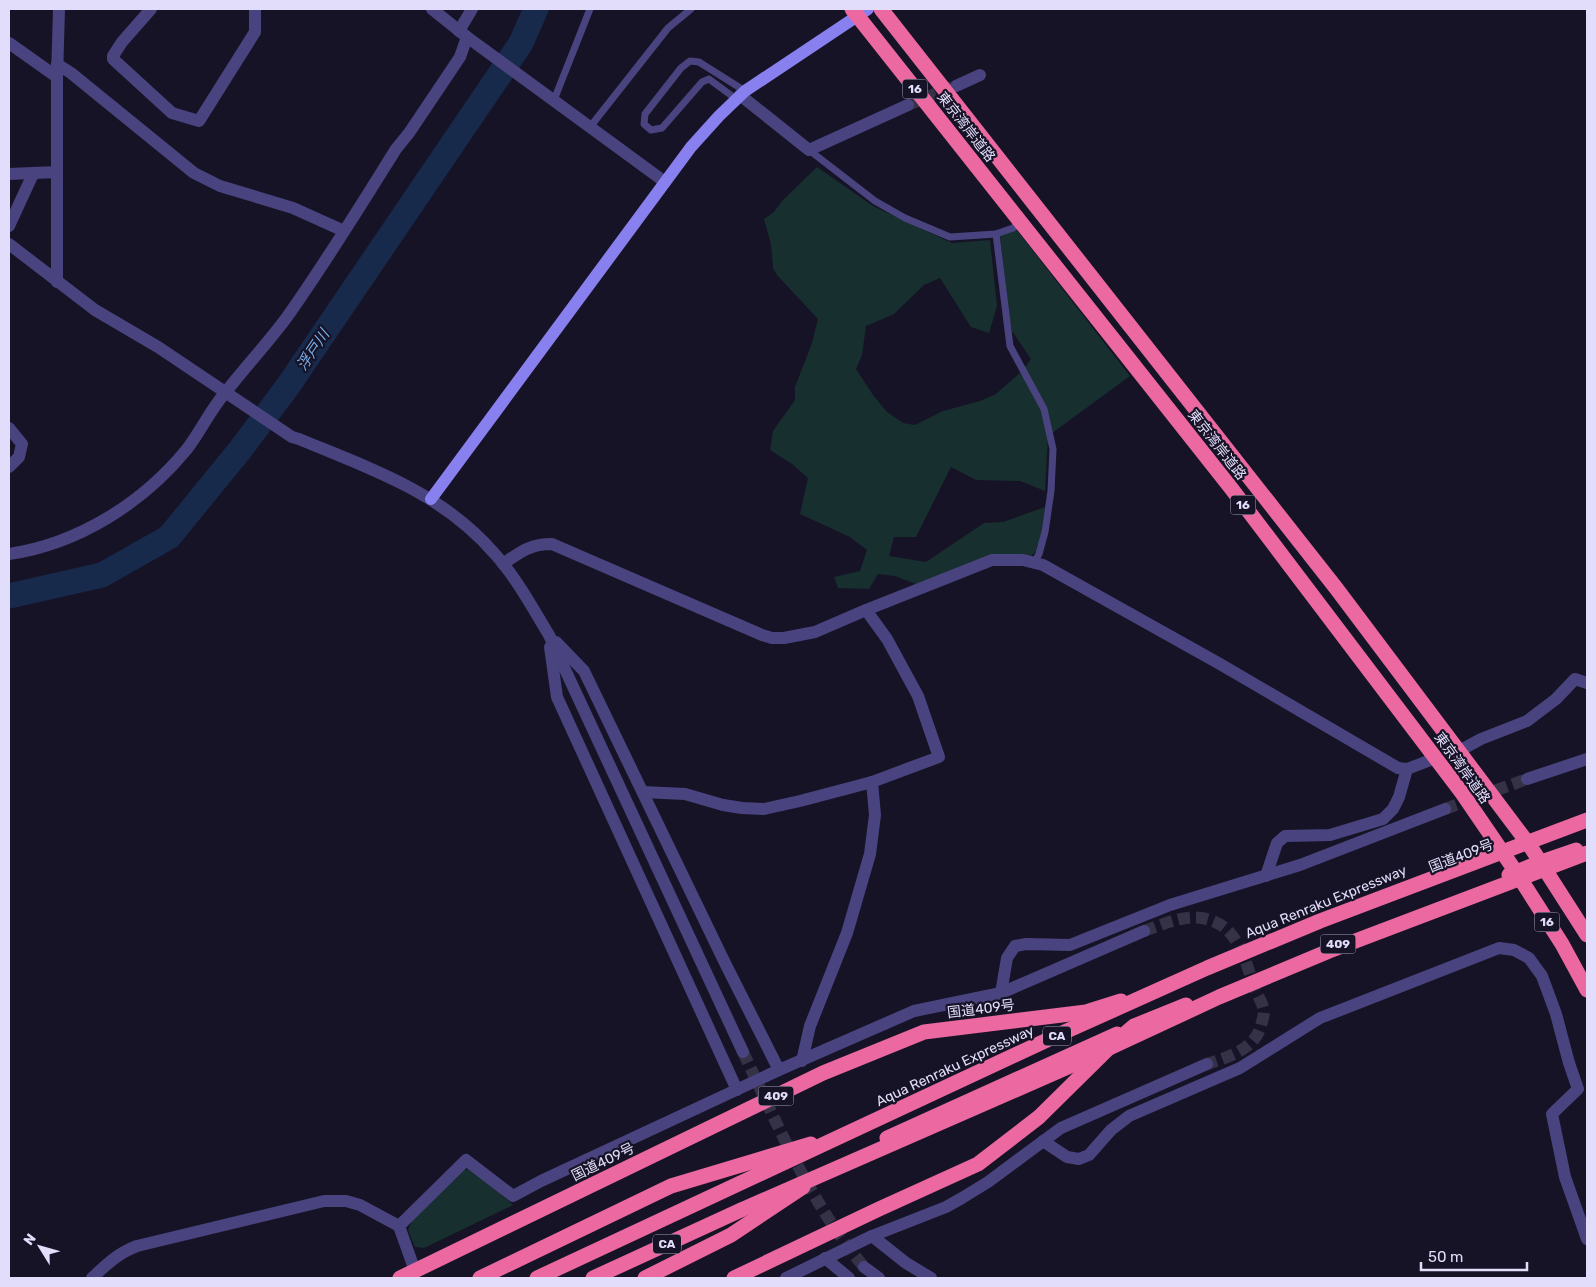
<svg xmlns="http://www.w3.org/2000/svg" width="1596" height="1287" viewBox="0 0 1596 1287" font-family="Rubik,'Noto Sans JP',sans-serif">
	<rect width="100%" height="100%" fill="#171326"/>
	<g fill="#172f2f">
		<polygon points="817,167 873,206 952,243 990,240 997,306 989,333 971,327 940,278 924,285 894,314 866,326 862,355 856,369 873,395 887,412 903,423 915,425 943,411 980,401 996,394 1022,371 1031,359 1012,331 1010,321 1000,236 1016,229 1130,376 1048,436 1045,491 1020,481 976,480 951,467 916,537 894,537 889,556 926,562 984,523 1003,522 1045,507 1039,549 1031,556 916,584 895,576 878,574 869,589 838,588 834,577 860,571 867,550 850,537 800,514 808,478 792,464 770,450 773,431 795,400 795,387 812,343 818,319 777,275 773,268 771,244 764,219 774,212 782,201"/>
		<polygon points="472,1169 513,1205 424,1248 415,1247 408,1230 413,1219 462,1170"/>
	</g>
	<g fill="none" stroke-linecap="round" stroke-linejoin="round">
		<polyline stroke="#182a4b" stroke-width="25" points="9,596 102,575 169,537 240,450 288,386 521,43 536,9"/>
		<g stroke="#353146" stroke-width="12" stroke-dasharray="12 6" stroke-linecap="butt">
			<polyline points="908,105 952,87"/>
			<polyline points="1445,809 1527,779"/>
			<path d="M1144 931C1167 923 1191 911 1215 922 1240 932 1247 967 1255 989 1258 996 1263 1004 1264 1011 1264 1015 1262 1022 1261 1026 1254 1050 1228 1057 1207 1064"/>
			<path d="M743 1052C778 1126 811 1204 864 1267"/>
		</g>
		<g stroke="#49447f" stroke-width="7">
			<polyline points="736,99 709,79 702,82 662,128 651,130 644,124 645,114 681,68 690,61 699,62 745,91"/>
			<polyline points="554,100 590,9"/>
			<polyline points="590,127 668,28 691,9"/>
			<polyline points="809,150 875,201 905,218 950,237 996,234 1013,228 1020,222"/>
			<polyline points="996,234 1010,346 1044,409 1053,449 1051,491 1045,532 1039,554 1034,563"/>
		</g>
		<g stroke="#49447f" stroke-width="12">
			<polyline points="151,9 122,42 113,56 113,59 172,113 199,121 255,32 255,9"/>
			<polyline points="432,9 467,37 665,182"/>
			<polyline points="459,31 472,9"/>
			<polyline points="9,43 57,77"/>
			<polyline points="57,64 71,73 194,173 220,186 293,208 344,231"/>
			<polyline points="956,86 980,75"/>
			<polyline points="740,95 809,150 908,105"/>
			<polyline points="9,174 57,172"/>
			<polyline points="9,226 33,174"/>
			<path d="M9 244 95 310 158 347 292 437 299 439C371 469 441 492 494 553 516 577 532 607 549 635L743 1052"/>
			<polyline points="57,282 57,77 59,9"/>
			<polyline points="9,428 22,444 19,457 9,467"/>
			<path d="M9 554C78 544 143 503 187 449 201 431 210 410 225 393 245 367 268 343 287 317 326 262 361 205 396 149L409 133 460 57 467 37"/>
			<path d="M503 564C520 552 530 544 552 544L762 635 772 638H784L815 632 866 610 992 560H1023L1043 565 1220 664 1398 768 1407 769 1436 758"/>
			<polyline points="556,642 584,671 725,963 779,1070"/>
			<polyline points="550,647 557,697 737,1090"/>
			<polyline points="1459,751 1481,739 1527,721 1556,699 1575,679 1587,683"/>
			<polyline points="1527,779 1587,759"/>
			<polyline points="643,792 685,794 723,805 742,808 764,809 800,801 872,782 939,757 918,696 887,639 866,610"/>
			<polyline points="1266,876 1277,843 1285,836 1330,835 1383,819 1393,809 1399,797 1407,769"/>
			<polyline points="1001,993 1007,958 1015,946 1026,944 1070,945 1170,905 1300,865 1445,809"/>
			<polyline points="802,1061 810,1026 847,933 870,854 875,815 872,782"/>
			<polyline points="1043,1141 1067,1157 1079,1159 1089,1155 1111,1130 1129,1116 1240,1068 1320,1018 1499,948 1514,950 1529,958 1542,976 1556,1014 1569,1063 1578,1089 1552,1114 1565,1177 1587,1239"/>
			<polyline points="872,1236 906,1263 931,1278"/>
			<polyline points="825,1258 849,1278"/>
			<polyline points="864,1267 879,1278"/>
			<polyline points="415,1271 399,1226 466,1160 513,1196 541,1181 779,1070 914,1011 1001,993 1144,931"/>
			<path d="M92 1278C106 1265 118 1253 137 1246L324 1201H346L360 1205 399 1226"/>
			<polyline points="786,1278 872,1236 946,1207 962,1198 988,1182 1061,1128 1207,1064"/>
		</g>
		<polyline stroke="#8880ee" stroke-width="12" points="431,499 691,147 719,116 745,91 868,9"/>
		<g stroke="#eb68a1" stroke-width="15">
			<polyline points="852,9 1231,488 1462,793 1516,872 1562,944 1587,990"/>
			<polyline points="881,9 1336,588 1530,846 1587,935"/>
			<polyline points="1509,875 1541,862 1576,850"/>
			<polyline points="887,1138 1117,1034"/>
			<polyline points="400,1278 823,1073 924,1032 1086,1012 1121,1001"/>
			<polyline points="480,1278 671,1186 811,1144"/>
			<polyline points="593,1278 741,1210"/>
			<polyline points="645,1278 731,1235 803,1187"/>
			<polyline points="734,1278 879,1209 978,1164 1039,1117 1114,1043 1134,1026 1186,1005"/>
		</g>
		<g stroke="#eb68a1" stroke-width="15">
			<polyline points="741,1210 1075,1064 1219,997 1329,951 1587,853"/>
			<polyline points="537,1278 1060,1034 1207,968 1320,921 1587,820"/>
		</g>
	</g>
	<g text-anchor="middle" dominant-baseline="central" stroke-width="4.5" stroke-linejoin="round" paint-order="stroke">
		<g fill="#171326" stroke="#a5a0ba" stroke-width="1">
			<rect x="902.5" y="79.5" width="25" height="19" rx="4"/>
			<rect x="1230.5" y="495.5" width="25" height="19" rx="4"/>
			<rect x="1534.5" y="912.5" width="25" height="19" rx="4"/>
			<rect x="1320.5" y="934.5" width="35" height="19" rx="4"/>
			<rect x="1043" y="1026.5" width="28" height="19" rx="4"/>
			<rect x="758.5" y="1086.5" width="35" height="19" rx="4"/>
			<rect x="653" y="1234.5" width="28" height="19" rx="4"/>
		</g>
		<g font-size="12" font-weight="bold" fill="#e2ddfa">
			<text x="915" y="89">16</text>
			<text x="1243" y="505">16</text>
			<text x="1547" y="922">16</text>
			<text x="1338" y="944">409</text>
			<text x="1057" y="1036">CA</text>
			<text x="776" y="1096">409</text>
			<text x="667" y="1244">CA</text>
		</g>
		<g font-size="14" fill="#e2ddfa" stroke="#171326">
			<text transform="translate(966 127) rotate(52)">東京湾岸道路</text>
			<text transform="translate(1217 445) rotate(52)">東京湾岸道路</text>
			<text transform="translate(1462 768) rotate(54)">東京湾岸道路</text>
			<text transform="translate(1461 856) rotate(-21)">国道409号</text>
			<text transform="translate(1326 902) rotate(-22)">Aqua Renraku Expressway</text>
			<text transform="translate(981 1009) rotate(-7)">国道409号</text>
			<text transform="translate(955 1066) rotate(-25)">Aqua Renraku Expressway</text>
			<text transform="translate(603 1162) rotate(-26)">国道409号</text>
		</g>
		<g font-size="15" font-style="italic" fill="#78b2ed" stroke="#171326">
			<text transform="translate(313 350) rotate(-56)">浮戸川</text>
		</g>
	</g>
	<rect width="1596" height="1287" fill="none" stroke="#e2ddfa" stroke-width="20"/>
	<g transform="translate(40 1247) rotate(307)" stroke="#171326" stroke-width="4" paint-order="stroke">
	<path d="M0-4L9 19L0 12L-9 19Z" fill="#e2ddfa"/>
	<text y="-8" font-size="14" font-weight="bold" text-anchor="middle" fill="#e2ddfa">N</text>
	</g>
	<path d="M1421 1262v8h106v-8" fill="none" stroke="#e2ddfa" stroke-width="2.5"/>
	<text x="1428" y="1262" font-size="15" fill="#e2ddfa" stroke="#171326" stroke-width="4" paint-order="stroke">50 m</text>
</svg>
